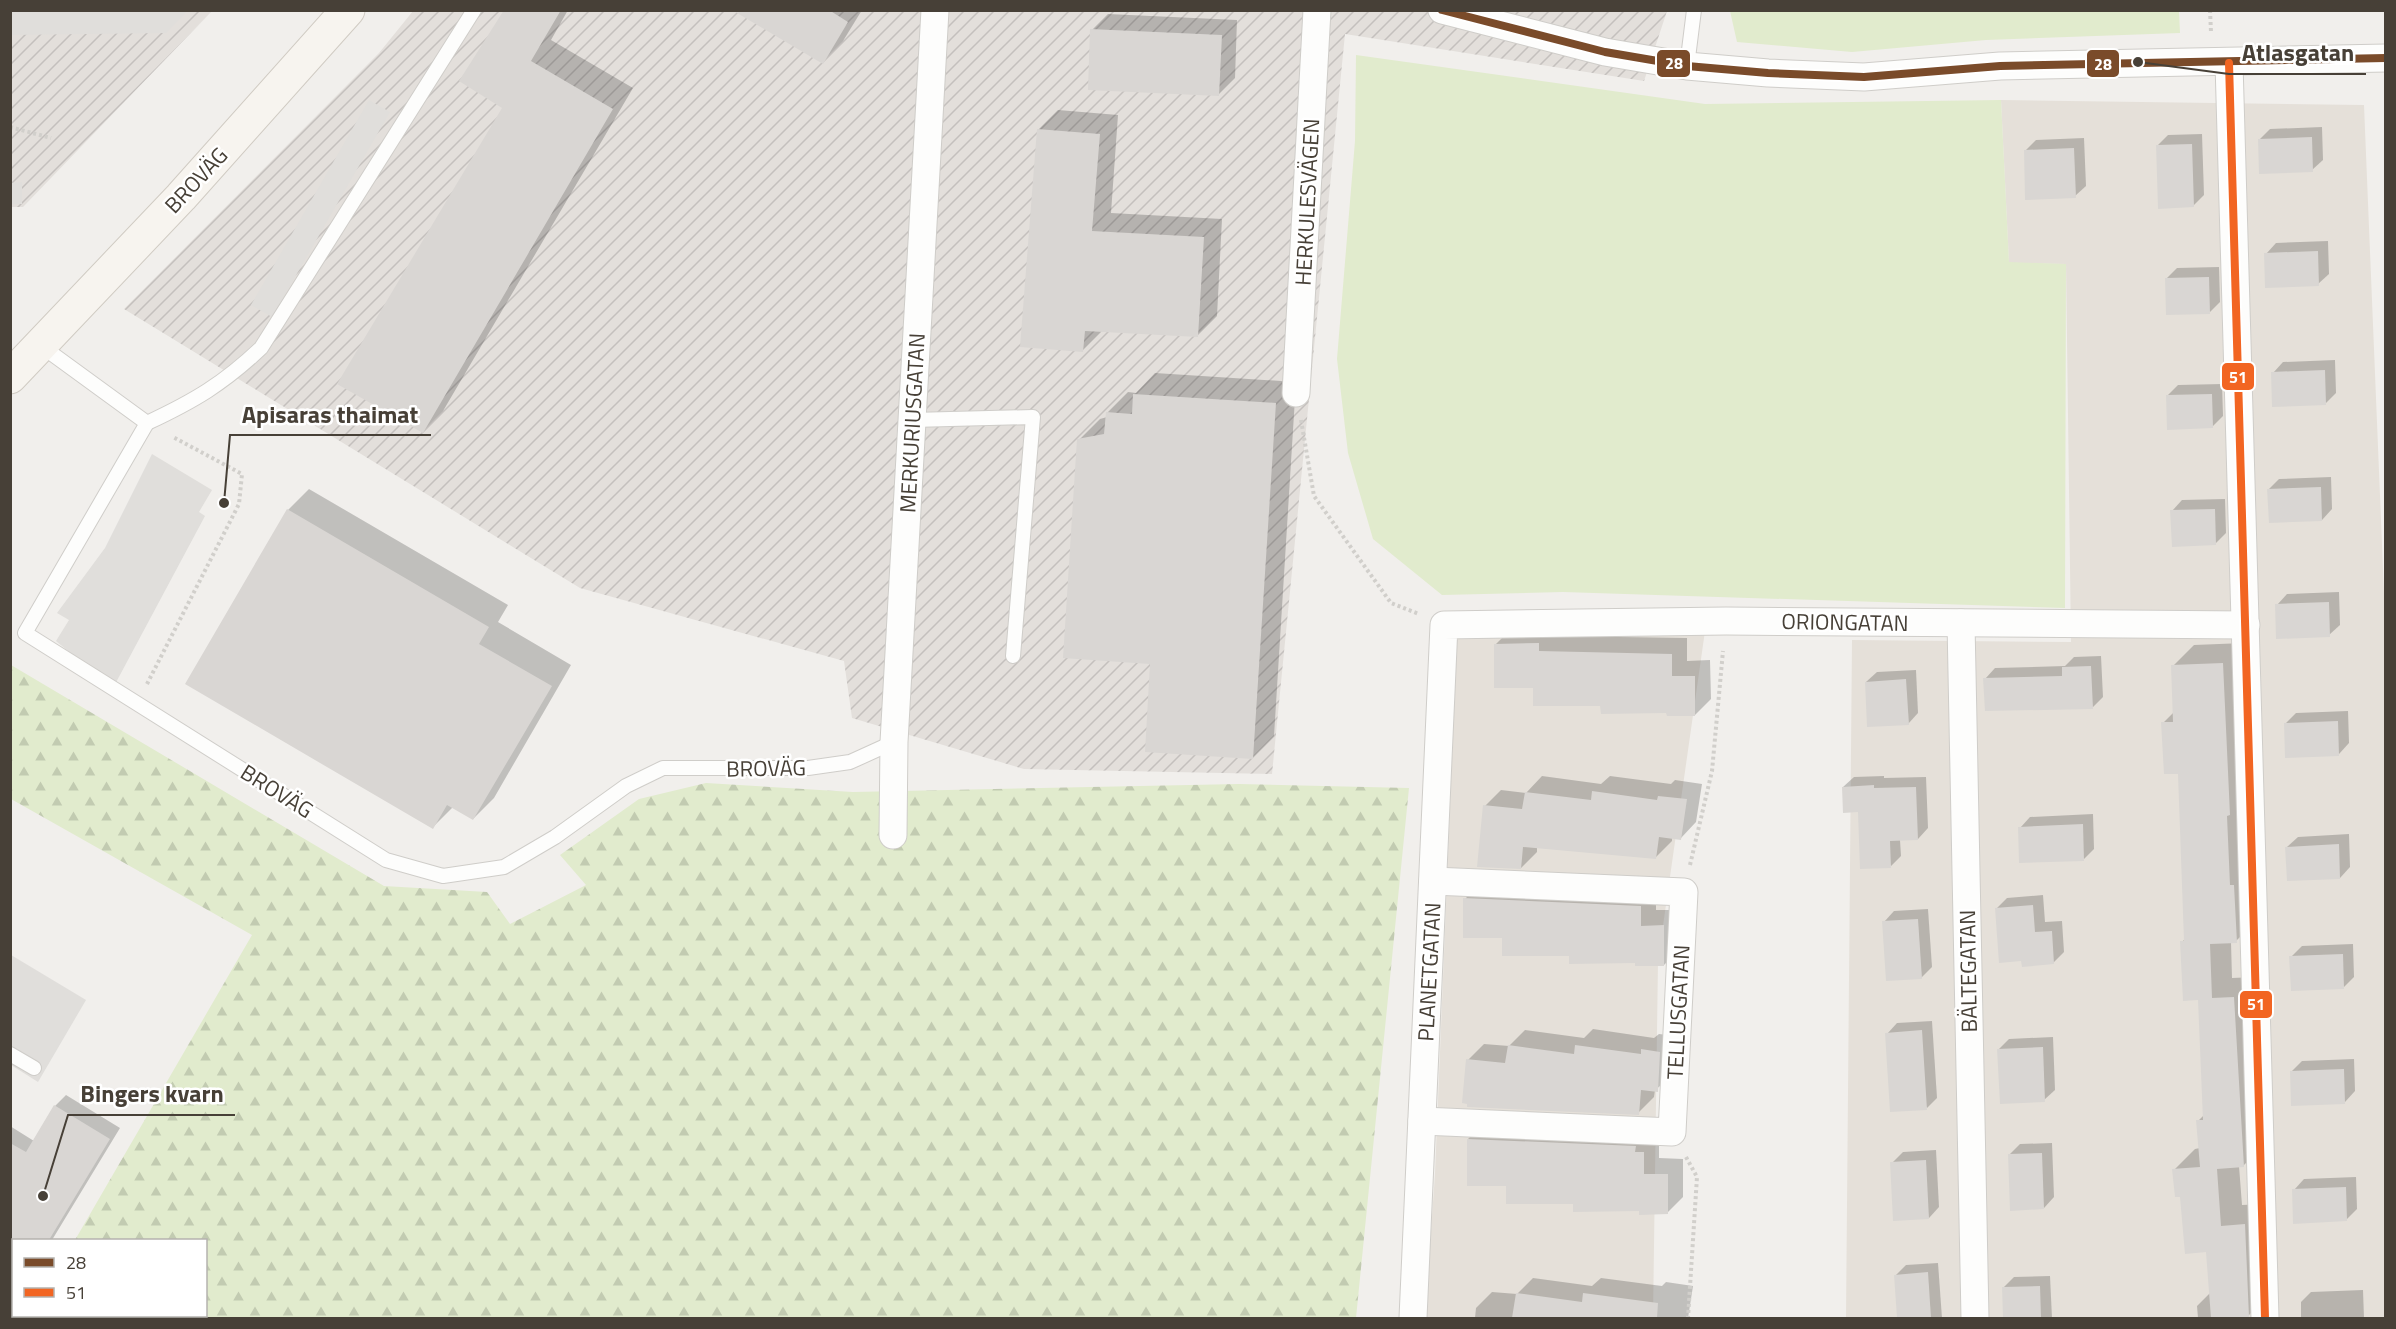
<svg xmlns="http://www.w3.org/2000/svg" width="2396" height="1329" viewBox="0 0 2396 1329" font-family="'Titillium Web',sans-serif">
	<defs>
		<pattern id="industrial-furrows" width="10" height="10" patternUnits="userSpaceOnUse" patternTransform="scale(1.5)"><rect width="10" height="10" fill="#e3dfdb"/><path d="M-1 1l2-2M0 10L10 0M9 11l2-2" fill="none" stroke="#c4c0bd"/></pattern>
		<pattern id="forest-firs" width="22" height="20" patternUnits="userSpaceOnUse" patternTransform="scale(1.5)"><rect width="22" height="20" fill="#e1ebcd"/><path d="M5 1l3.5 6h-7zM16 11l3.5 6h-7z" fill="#c2cbb1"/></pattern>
	</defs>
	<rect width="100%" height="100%" fill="#f1efec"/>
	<g fill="#e5e0d9">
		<polygon points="2001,100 2364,105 2386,642 2385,1318 1846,1318 1852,640 2071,642 2066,264 2009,263"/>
		<polygon points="1705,631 1658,961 1653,1318 1425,1318 1435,1174 1457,637"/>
	</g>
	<g fill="url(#industrial-furrows)">
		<polygon points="10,11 212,11 23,207 11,207"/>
		<polygon points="413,11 1667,11 1644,81 1345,34 1272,774 1024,769 852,718 844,661 580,588 124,309 379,53"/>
	</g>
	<g fill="#e1ebcd">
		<polygon points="1730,11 2179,11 2180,33 1986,40 1852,52 1737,42"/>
		<polygon points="1356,55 1705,104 2001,100 2009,262 2066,264 2065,608 1563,592 1442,595 1373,539 1348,453 1337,359 1355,141"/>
	</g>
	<polygon fill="url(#forest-firs)" points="11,665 384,886 487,892 510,924 586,885 560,855 639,799 706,783 853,792 1239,784 1409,788 1356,1318 30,1318 32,1316 206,1316 206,1240 75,1240 252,935 11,799"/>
	<g fill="#e0dedb">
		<polygon points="10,11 11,10 187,11 166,33 11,35"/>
		<polygon points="369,100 390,112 272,317 251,305"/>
		<polygon points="22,182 22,204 11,204 11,183"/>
		<polygon points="152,454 212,490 199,512 205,516 113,688 56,641 69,620 57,613 105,548"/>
		<polygon points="11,955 86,1000 38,1082 11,1065"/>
	</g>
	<g fill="#0003">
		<polygon points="505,10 568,10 551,40 633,88 443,411 423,431 504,108"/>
		<polygon points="735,10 862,10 843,41 822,62"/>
		<polygon points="1108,14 1237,20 1235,78 1219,94 1092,30"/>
		<polygon points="1058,110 1118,115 1111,213 1222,219 1217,316 1197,336 1102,331 1083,350 1038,130"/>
		<polygon points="2322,127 2323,160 2312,170 2259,140 2270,129"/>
		<polygon points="2202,134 2204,195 2193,206 2157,146 2168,135"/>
		<polygon points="2084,138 2086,186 2075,196 2025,151 2036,140"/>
		<polygon points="2328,241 2329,274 2318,284 2266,254 2276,243"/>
		<polygon points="2219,267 2220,302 2210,312 2166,279 2177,268"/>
		<polygon points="2335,360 2336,393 2326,403 2273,373 2283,362"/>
		<polygon points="1155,373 1296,382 1274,736 1253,757 1152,662 1079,440 1100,419 1107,417 1107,413 1128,392 1136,393"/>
		<polygon points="2222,384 2223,416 2212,427 2167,396 2178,385"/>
		<polygon points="2331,477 2332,509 2322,520 2269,489 2279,479"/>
		<polygon points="309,489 508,605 498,622 571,665 494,798 473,819 453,807 433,827 187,683 288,510"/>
		<polygon points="2225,499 2226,533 2215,544 2172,511 2182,500"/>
		<polygon points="2339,592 2340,625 2329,635 2277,605 2287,594"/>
		<polygon points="1512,628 1554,636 1687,638 1687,661 1710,660 1711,699 1695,715 1602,705 1535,686 1496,644"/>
		<polygon points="2244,643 2257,920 2236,941 2231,942 2232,978 2255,977 2264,1145 2243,1166 2239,1166 2242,1205 2265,1204 2270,1294 2249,1315 2245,1316 2245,1318 2198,1318 2197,1306 2211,1292 2208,1250 2182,1195 2174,1170 2195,1149 2200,1148 2198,1121 2205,1114 2199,998 2182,942 2186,938 2179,772 2163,723 2174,712 2173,666 2194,645"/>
		<polygon points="2101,656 2103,697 2093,707 1985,679 1995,668 2065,666 2074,657"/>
		<polygon points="1916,670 1918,713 1908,724 1866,682 1877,672"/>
		<polygon points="2348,711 2349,743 2339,754 2286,723 2296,713"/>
		<polygon points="1542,776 1601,784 1610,776 1671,784 1675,780 1702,784 1696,822 1681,838 1672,837 1672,841 1656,857 1537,847 1537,852 1521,868 1485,806 1501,790 1526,793"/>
		<polygon points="1884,776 1884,778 1926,777 1928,828 1918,839 1900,840 1901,856 1891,866 1843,787 1854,777"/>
		<polygon points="2093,814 2094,849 2084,859 2020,828 2030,817"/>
		<polygon points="2349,834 2350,867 2340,878 2287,847 2298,837"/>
		<polygon points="1481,883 1656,890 1656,910 1679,910 1680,949 1664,965 1571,954 1504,936 1465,899"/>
		<polygon points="2043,895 2045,922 2062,921 2064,952 2053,963 1997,908 2007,898"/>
		<polygon points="1928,909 1932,967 1921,978 1884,922 1894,911"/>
		<polygon points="2353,944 2354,977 2344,987 2291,957 2302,946"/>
		<polygon points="1932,1021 1937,1098 1927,1108 1887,1034 1897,1023"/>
		<polygon points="1593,1029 1654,1038 1659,1034 1676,1036 1674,1075 1655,1090 1654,1097 1638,1113 1468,1060 1484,1044 1509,1046 1525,1030 1584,1038"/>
		<polygon points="2053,1037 2055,1090 2044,1100 1999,1049 2009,1039"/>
		<polygon points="2354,1059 2355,1091 2345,1102 2292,1071 2302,1061"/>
		<polygon points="66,1095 120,1128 52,1240 14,1240 14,1295 10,1294 10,1126 34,1141 55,1106"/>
		<polygon points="1484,1123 1659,1137 1659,1158 1683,1159 1683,1197 1667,1213 1574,1202 1507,1185 1468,1139"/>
		<polygon points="2052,1143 2054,1197 2044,1208 2009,1155 2020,1144"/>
		<polygon points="1936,1150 1939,1207 1929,1218 1892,1163 1903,1152"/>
		<polygon points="2356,1177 2357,1209 2346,1220 2294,1190 2304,1179"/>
		<polygon points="1938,1263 1942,1318 1899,1318 1896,1275 1906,1265"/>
		<polygon points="2050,1276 2052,1318 2004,1318 2003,1288 2014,1277"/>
		<polygon points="1533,1278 1592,1286 1601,1278 1662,1286 1666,1282 1693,1286 1688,1318 1475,1318 1476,1308 1492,1292 1517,1294"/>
		<polygon points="2363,1290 2364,1318 2301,1318 2301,1302 2311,1292"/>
	</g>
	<g fill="#d9d6d3">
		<polygon points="504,10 561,10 531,61 613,109 423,433 337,384 502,108 459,81"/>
		<polygon points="732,10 829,10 848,22 823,64"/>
		<polygon points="1090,29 1222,35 1219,96 1088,90"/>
		<polygon points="1037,129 1100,134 1092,231 1204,237 1198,337 1085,331 1083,352 1020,347"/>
		<polygon points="2312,137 2313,172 2259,174 2258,139"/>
		<polygon points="2192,144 2194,207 2158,209 2156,145"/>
		<polygon points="2074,148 2076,198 2025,200 2024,150"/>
		<polygon points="2318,251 2319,286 2265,288 2264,253"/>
		<polygon points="2209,277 2210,314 2166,315 2165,278"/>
		<polygon points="2325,370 2326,405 2272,407 2271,372"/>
		<polygon points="1133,394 1276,403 1253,759 1145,752 1150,664 1063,658 1077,439 1104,434 1106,412 1132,414"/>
		<polygon points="2212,394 2213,428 2167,430 2166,395"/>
		<polygon points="2321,487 2322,521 2269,523 2267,489"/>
		<polygon points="287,509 489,627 479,644 552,686 473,820 447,805 433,829 185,684"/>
		<polygon points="2215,509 2216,545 2172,547 2170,510"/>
		<polygon points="2329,602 2330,637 2276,639 2275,604"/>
		<polygon points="1539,643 1539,651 1672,654 1672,676 1695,676 1695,716 1667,716 1666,713 1601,714 1600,706 1533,706 1533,688 1494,688 1494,644"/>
		<polygon points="2223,663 2230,815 2227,816 2230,885 2234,885 2237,943 2210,944 2212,998 2234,997 2244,1167 2217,1169 2221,1226 2245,1224 2249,1317 2211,1318 2206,1252 2185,1254 2180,1197 2175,1197 2172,1169 2200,1167 2196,1120 2203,1120 2198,1000 2183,1001 2180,941 2184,941 2178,774 2164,774 2161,722 2173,722 2171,665"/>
		<polygon points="2091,666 2093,709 1985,711 1983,678 2062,676 2062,667"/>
		<polygon points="1906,679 1909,725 1867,727 1865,682"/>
		<polygon points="2338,721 2339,756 2285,758 2284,723"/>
		<polygon points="1874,785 1874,788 1916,787 1918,840 1890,841 1891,868 1860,869 1858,812 1843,813 1842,787"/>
		<polygon points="1592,791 1657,800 1658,796 1687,799 1681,840 1659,837 1656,859 1523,847 1521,869 1477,867 1483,805 1522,809 1525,792 1591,800"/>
		<polygon points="2083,824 2084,861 2019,863 2018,827"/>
		<polygon points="2339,844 2340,879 2287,881 2285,847"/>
		<polygon points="1463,898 1641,906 1641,926 1664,925 1664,966 1635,966 1635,963 1569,964 1569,956 1502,956 1502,938 1463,938"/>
		<polygon points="2033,905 2035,932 2052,931 2054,964 2022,967 2021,961 1999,963 1995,908"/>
		<polygon points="1918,919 1922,979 1886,981 1882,921"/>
		<polygon points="2343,954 2344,989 2291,991 2289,956"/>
		<polygon points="1922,1030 1927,1110 1890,1112 1885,1033"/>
		<polygon points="1508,1045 1574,1054 1575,1045 1641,1054 1641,1049 1660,1052 1658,1092 1641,1090 1639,1115 1467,1107 1467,1104 1462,1103 1466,1059 1505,1063"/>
		<polygon points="2043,1047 2045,1102 2000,1104 1997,1049"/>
		<polygon points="2344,1069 2345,1104 2291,1106 2290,1071"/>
		<polygon points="54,1105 110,1139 49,1240 10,1240 10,1143 26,1152"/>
		<polygon points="1467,1139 1636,1146 1635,1152 1644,1152 1644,1174 1668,1174 1668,1214 1639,1215 1639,1211 1573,1212 1573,1204 1506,1204 1506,1186 1467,1186"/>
		<polygon points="2042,1153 2044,1209 2010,1211 2008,1154"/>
		<polygon points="1926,1160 1929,1219 1893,1221 1890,1162"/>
		<polygon points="2346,1187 2347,1221 2293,1224 2292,1189"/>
		<polygon points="1928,1272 1931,1318 1897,1318 1894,1275"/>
		<polygon points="2040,1286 2041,1318 2003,1318 2002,1287"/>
		<polygon points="1516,1293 1582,1302 1583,1293 1658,1303 1657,1318 1512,1318"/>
	</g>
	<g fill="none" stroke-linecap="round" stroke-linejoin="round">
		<g stroke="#cfcdc9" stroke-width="16">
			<g id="service">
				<polyline points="1687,66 1694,10"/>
				<polyline points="40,345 147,423 25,633 386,860 443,876 504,867 555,837 626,786 663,768 808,768 850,762 894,742"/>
				<polyline points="912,420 1033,417 1013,656"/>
				<path d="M147 423C194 401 223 384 261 348L474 10"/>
				<polyline points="10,1054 34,1068"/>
			</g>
		</g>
		<g stroke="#cfcdc9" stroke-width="29">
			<g id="minor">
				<polyline points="1442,10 1605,52 1687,66 1768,73 1864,77 2000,66 2386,58"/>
				<polyline points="2229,63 2265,1318"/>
				<polyline points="1296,393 1317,10"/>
				<polyline points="1961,623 1975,1318"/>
				<polyline points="893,835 894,742 935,10"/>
				<polyline points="1422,1121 1672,1132 1684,892 1433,881"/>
				<polyline points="1413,1318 1444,625 1726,621 2246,625"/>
			</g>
		</g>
		<g stroke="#d0cbc3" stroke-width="35">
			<polyline id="secondary" points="10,377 181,197 348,10"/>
		</g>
		<g stroke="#d1cfcb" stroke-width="4" stroke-dasharray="3 3" stroke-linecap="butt">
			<polyline points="2210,10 2211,32"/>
			<polyline points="10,127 51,138"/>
			<polyline points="1301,420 1314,496 1391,603 1419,614"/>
			<polyline points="147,684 239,504 242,474 173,437"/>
			<polyline points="1690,865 1712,771 1723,651"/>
			<polyline points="1686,1157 1697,1177 1688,1318"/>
			<polyline points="135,1316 146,1318"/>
			<polyline points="107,1318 127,1316"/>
		</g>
		<use href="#service" stroke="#fdfdfc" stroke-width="14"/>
		<use href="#minor" stroke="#fdfdfc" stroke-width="27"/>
		<use href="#secondary" stroke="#f7f4ef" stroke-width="33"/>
		<g stroke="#fff" stroke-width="12">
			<polyline id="bus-1" points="1442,10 1605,52 1687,66 1768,73 1864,77 2000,66 2386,58"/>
		</g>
		<g stroke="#fff" stroke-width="12">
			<polyline id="bus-2" points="2229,63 2265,1318"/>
		</g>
		<use href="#bus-1" stroke="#7a4b2a" stroke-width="8"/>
		<use href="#bus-2" stroke="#f26522" stroke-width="8"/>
	</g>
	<g text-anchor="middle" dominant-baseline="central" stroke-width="5" stroke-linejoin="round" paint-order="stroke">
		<g font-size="22" fill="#474037" stroke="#fff">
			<text transform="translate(196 180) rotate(-47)">BROVÄG</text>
			<text transform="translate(1307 202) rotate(-87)">HERKULESVÄGEN</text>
			<text transform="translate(912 423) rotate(-87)">MERKURIUSGATAN</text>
			<text transform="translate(1845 622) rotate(1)">ORIONGATAN</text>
			<text transform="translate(766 768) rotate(-1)">BROVÄG</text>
			<text transform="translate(277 791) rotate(32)">BROVÄG</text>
			<text transform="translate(1968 971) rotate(-91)">BÄLTEGATAN</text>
			<text transform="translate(1429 972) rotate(-87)">PLANETGATAN</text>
			<text transform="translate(1678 1012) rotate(-87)">TELLUSGATAN</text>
		</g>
	</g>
	<path fill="none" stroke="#474037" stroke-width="2" d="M2138 62L2229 74H2366M224 503L230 435H431M43 1196L68 1115H235"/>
	<g fill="#474037" stroke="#fff" stroke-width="2">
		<circle cx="2138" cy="62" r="6"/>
		<circle cx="224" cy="503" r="6"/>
		<circle cx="43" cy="1196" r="6"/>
	</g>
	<g font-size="24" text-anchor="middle" font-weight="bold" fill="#474037" stroke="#fff" stroke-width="5" stroke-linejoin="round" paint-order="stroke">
		<text x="2298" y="61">Atlasgatan</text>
		<text x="330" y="423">Apisaras thaimat</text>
		<text x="152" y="1102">Bingers kvarn</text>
	</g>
	<g stroke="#fff" stroke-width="2">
		<rect x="1656" y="49" width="35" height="29" rx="6" fill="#7a4b2a"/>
		<rect x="2086" y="49" width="34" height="29" rx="6" fill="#7a4b2a"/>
		<rect x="2221" y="362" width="34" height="29" rx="6" fill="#f26522"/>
		<rect x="2239" y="990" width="34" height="29" rx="6" fill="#f26522"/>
	</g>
	<g font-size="16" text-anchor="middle" font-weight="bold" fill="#fff">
		<text x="1674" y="69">28</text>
		<text x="2103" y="70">28</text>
		<text x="2238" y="383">51</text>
		<text x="2256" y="1010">51</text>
	</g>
	<rect width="2396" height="1329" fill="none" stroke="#474037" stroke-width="24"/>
	<rect x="12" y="1239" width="195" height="78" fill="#ffffff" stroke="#b5b3af" stroke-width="1.5"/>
	<rect x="24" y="1258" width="30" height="9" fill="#7a4b2a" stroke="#b5b3af" stroke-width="1.5"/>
	<text x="66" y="1269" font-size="18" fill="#474037">28</text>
	<rect x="24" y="1288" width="30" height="9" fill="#f26522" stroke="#b5b3af" stroke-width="1.5"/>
	<text x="66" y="1299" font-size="18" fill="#474037">51</text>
</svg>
